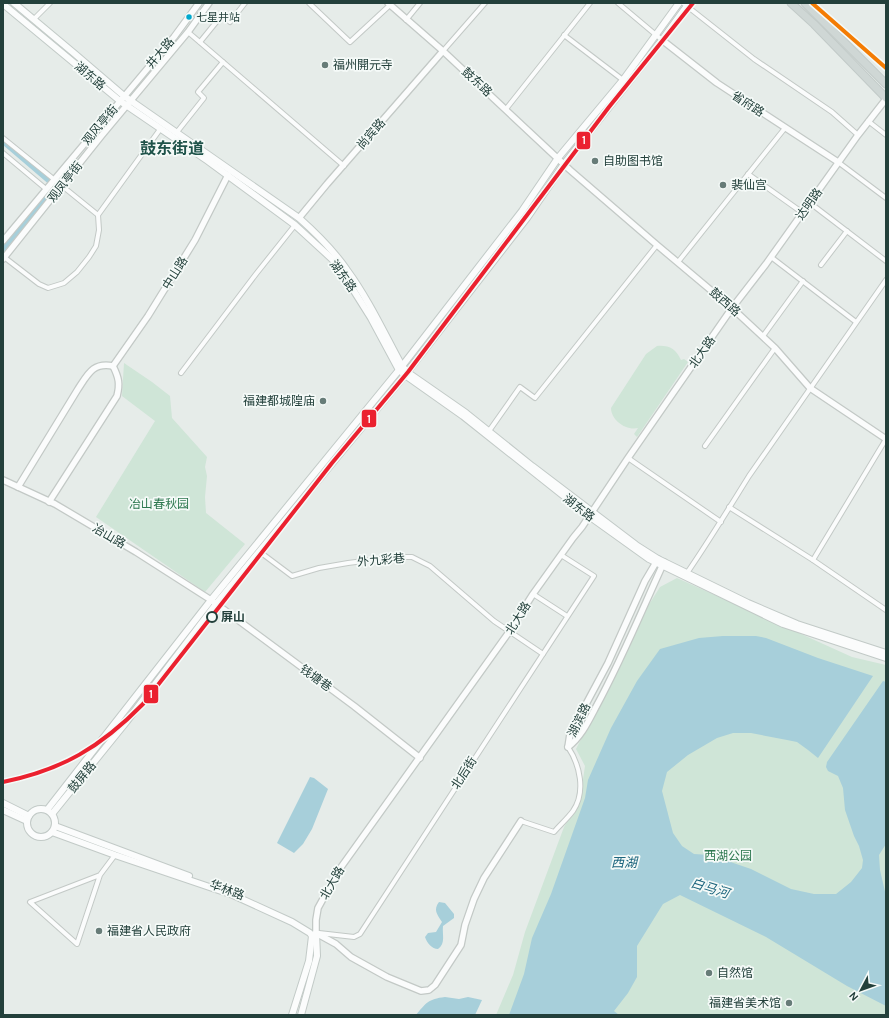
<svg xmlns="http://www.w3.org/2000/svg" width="889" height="1018" viewBox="0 0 889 1018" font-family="Karla,'Noto Sans SC',sans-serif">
	<rect width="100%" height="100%" fill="#e6ece9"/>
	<g fill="#cfe5d7">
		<path d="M657 346C669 345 676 349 681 360L684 359 688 362 637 437 634 434 638 428C626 431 611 420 611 408L646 354Z"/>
		<polygon points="124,363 152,382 170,396 172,418 207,457 205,467 207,476 205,497 206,513 245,544 205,592 96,517 155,421 122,396"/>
		<polygon points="677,578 852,657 886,665 886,1015 496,1015 513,975 525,932 564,827 580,799 585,766 576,749 648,606 660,587"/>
	</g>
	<g fill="#a7cfda">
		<polygon points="3,139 58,186 3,253 3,244 51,186 3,145"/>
		<polygon points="723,636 756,636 766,638 818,658 873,676 818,758 808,750 797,742 787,740 751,733 733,733 717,738 688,755 667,772 662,791 673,833 682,846 694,854 710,855 751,869 791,889 814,894 836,894 851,882 862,868 863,860 859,846 854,836 845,810 843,788 838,776 828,771 826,767 827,762 883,681 886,682 886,844 879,855 880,870 886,896 886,1006 847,986 766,937 680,895 663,904 637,946 637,977 628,993 614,1011 619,1015 509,1015 524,974 532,938 551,894 585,798 588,780 611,728 637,681 660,649 699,638"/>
		<polygon points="310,777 314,778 328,789 312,829 303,844 294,853 277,843"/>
		<path d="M439 902 445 903 454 914V918L443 926C442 935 446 943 438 949 432 949 427 943 425 937L428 933 436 932 442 922C437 914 433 910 439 902Z"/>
		<path d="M445 997 459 999 468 997 482 1000 475 1015H416C426 1003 428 999 445 997Z"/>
	</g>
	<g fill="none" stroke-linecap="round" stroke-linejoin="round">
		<g stroke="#c3c9c6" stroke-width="6">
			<g id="minor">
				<polyline points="309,3 350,42 390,5"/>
				<polyline points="618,3 662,40"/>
				<polyline points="683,3 754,59 832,112 858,135"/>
				<polyline points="34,19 50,3"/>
				<polyline points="406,20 420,3"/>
				<polyline points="188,32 344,166"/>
				<polyline points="564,35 623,80"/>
				<polyline points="200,42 222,15 230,22 245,3"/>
				<polyline points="443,51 485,3"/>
				<polyline points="506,109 590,3"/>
				<polyline points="868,121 886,135"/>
				<polyline points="177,132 204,98 198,92 223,62"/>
				<polyline points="3,138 98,215"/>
				<polyline points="3,153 46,189"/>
				<polyline points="838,162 886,198"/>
				<polyline points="748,174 803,213"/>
				<polyline points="810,203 886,261"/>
				<polyline points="4,257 39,284 48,288 64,283 77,272 89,257 96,246 99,230 98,215 161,128"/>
				<polyline points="771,257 856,322"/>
				<polyline points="678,262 785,128"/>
				<polyline points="821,265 847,231"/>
				<polyline points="763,336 803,281"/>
				<polyline points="181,373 256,274 295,225"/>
				<polyline points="489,431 520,387 535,398 657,245"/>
				<polyline points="705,446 775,348"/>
				<polyline points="628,458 721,522"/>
				<polyline points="729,507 813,560 886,610"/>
				<polyline points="260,552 292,576 319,568 348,563 395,557 412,557 430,566 494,621 543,654"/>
				<polyline points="813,560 886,439"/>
				<path d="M687 573C709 541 729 508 749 476L886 280"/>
				<polyline points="533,594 567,616"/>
				<path d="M521 821 554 832C560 825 567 819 573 811 586 792 580 765 568 747"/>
				<polyline points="100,875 77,944 30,902 100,875 115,855"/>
				<polyline points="319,933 354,937 360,934 594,576 561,555"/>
			</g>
		</g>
		<g stroke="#c3c9c6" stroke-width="8">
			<g id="tertiary">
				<polyline points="388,3 443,51 570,170 657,245 732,308 775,348 810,388 886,439"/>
				<polyline points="662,40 717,83 838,162"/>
				<polyline points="299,218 327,184 443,51"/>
				<polyline points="3,241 174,37 199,3"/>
				<polyline points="3,259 102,135 188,32 209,3"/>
				<polyline points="113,366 148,316 195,240 228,175"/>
				<polyline points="3,480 55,504 136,552 211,600 354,706 420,758"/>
				<path d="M18 487 78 389C88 374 93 362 113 366"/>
				<path d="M49 502 117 396C120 384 119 378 113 366"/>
				<path d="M568 747C582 736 589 720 597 705 622 659 642 610 664 562"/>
				<polyline points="568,747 570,734 608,663 645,581 658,559"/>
				<polyline points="521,821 484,878 474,899 465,925 461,945 435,985 429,990 421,991 387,977 351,957 336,944 316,933 316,920 318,908 339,870 509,632 533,594 573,538 582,527 628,458 732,308 766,264 858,135 886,99"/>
			</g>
		</g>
		<g stroke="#c2cac7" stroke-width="8">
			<g id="secondary">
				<path d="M14 3 75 54 124 96 299 218C317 234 334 251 347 270 369 300 384 333 402 366L407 372 466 413 532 466 636 545 658 559 748 603 797 624 886 653"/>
				<polyline points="3,4 120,101 208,161 295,225 332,259 342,272 371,318 399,370 405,375 463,416 589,516 649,559 783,624 886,658"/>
				<polyline points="3,803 29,816"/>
				<circle cx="41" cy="823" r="14"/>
				<polyline points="3,810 27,821"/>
				<polyline points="47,810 211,600 399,370 522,211 558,158 623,80 679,3"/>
				<polyline points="52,814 127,721 216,604 405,375 527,218 564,164 662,40 689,3"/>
				<polyline points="55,826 189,876"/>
				<polyline points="52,832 115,855 233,895 292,922 310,933 312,936 309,961 292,1015"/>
				<polyline points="301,1015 317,956 316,933"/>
			</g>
		</g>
		<g stroke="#c2cac8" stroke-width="9">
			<g id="primary">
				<polyline points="791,3 814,24 886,98"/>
				<polyline points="805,3 886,84"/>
			</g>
		</g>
		<use href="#minor" stroke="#fbfcfc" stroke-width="4"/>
		<use href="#tertiary" stroke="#fbfcfc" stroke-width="5.5"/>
		<use href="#secondary" stroke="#fbfcfc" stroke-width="6"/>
		<use href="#primary" stroke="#cfd7d5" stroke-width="7"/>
		<g stroke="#f5faf8" stroke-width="7">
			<path id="metro-1" d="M3 782C62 770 101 747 143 704L332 463 408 372 609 107 693 3"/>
		</g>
		<g stroke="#f5faf8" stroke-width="7">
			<polyline id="metro-2" points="812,3 886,68"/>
		</g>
		<use href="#metro-1" stroke="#eb212f" stroke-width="4"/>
		<use href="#metro-2" stroke="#f47c03" stroke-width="4"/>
	</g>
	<circle fill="#00a9ce" stroke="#f5faf8" stroke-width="1.5" cx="189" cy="17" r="3.5"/>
	<g fill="#677c78" stroke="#f5faf8" stroke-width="1.5">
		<circle cx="325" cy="65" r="4"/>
		<circle cx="595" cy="161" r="4"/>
		<circle cx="723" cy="185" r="4"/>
		<circle cx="323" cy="401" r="4"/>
		<circle cx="99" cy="931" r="4"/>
		<circle cx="709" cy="973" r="4"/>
		<circle cx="789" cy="1003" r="4"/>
	</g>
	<circle fill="#f5faf8" stroke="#23403b" stroke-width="2" cx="212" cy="617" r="5"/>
	<g text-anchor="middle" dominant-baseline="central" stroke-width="3.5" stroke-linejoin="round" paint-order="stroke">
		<g font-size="11" fill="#23403b" stroke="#f5faf8" text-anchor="start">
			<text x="196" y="17">七星井站</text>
		</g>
		<g font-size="12" fill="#23403b" stroke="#f5faf8">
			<text transform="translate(160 53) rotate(-50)">井大路</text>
			<text transform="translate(90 76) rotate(40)">湖东路</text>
			<text transform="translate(477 82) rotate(43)">鼓东路</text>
			<text transform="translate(748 104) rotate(33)">省府路</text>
			<text transform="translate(100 125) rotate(-50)">观风亭街</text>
			<text transform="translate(371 134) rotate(-49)">尚宾路</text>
			<text transform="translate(65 182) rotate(-52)">观凤亭街</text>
			<text transform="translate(809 204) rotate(-55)">达明路</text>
			<text transform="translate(175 273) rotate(-58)">中山路</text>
			<text transform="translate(343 276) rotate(54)">湖东路</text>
			<text transform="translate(725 302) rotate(41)">鼓西路</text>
			<text transform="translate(702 352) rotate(-55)">北大路</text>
			<text transform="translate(579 508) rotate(38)">湖东路</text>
			<text transform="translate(109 536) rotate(30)">冶山路</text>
			<text transform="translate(381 560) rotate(-5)">外九彩巷</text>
			<text transform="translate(518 618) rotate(-58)">北大路</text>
			<text transform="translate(316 678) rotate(36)">钱塘巷</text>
			<text transform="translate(579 720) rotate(-64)">湖滨路</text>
			<text transform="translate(464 773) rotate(-57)">北后街</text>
			<text transform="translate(82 777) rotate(-51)">鼓屏路</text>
			<text transform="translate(332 883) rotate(-60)">北大路</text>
			<text transform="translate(227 890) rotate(20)">华林路</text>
		</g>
		<g font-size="12" fill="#23403b" stroke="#f5faf8" text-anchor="start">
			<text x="333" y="65">福州開元寺</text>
			<text x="603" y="161">自助图书馆</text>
			<text x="731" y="185">裴仙宫</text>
			<text x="315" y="401" text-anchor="end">福建都城隍庙</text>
			<text x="107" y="931">福建省人民政府</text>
			<text x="717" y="973">自然馆</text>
			<text x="781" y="1003" text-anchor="end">福建省美术馆</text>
		</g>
		<g font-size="12" fill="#2d784f" stroke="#f5faf8">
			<text x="159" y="504">冶山春秋园</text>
			<text x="728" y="856">西湖公园</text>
		</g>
		<g font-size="12" font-weight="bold" fill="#23403b" stroke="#f5faf8" text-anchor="start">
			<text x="221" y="617">屏山</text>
		</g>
		<g font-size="13" font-style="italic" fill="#1c657d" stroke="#f5faf8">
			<text x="624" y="862">西湖</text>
			<text transform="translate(710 888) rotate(17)">白马河</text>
		</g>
		<g font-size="16" font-weight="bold" fill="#1f534a" stroke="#f5faf8">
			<text x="172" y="148">鼓东街道</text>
		</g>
	</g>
	<g stroke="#f5faf8" stroke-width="1.5">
		<rect x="576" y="131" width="15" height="19" rx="4" fill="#eb212f"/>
		<rect x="361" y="409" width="16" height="19" rx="4" fill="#eb212f"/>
		<rect x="143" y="684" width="16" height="20" rx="4" fill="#eb212f"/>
	</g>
	<g font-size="11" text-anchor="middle" font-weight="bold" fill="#fff">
		<text x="584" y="144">1</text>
		<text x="369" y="423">1</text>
		<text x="151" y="698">1</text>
	</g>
	<rect width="889" height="1018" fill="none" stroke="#23403b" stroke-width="8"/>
	<g transform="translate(861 990) rotate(229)" stroke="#f5faf8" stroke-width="3" paint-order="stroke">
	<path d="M0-3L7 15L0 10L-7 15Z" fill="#23403b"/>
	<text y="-6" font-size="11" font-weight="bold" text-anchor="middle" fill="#23403b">N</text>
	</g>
</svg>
